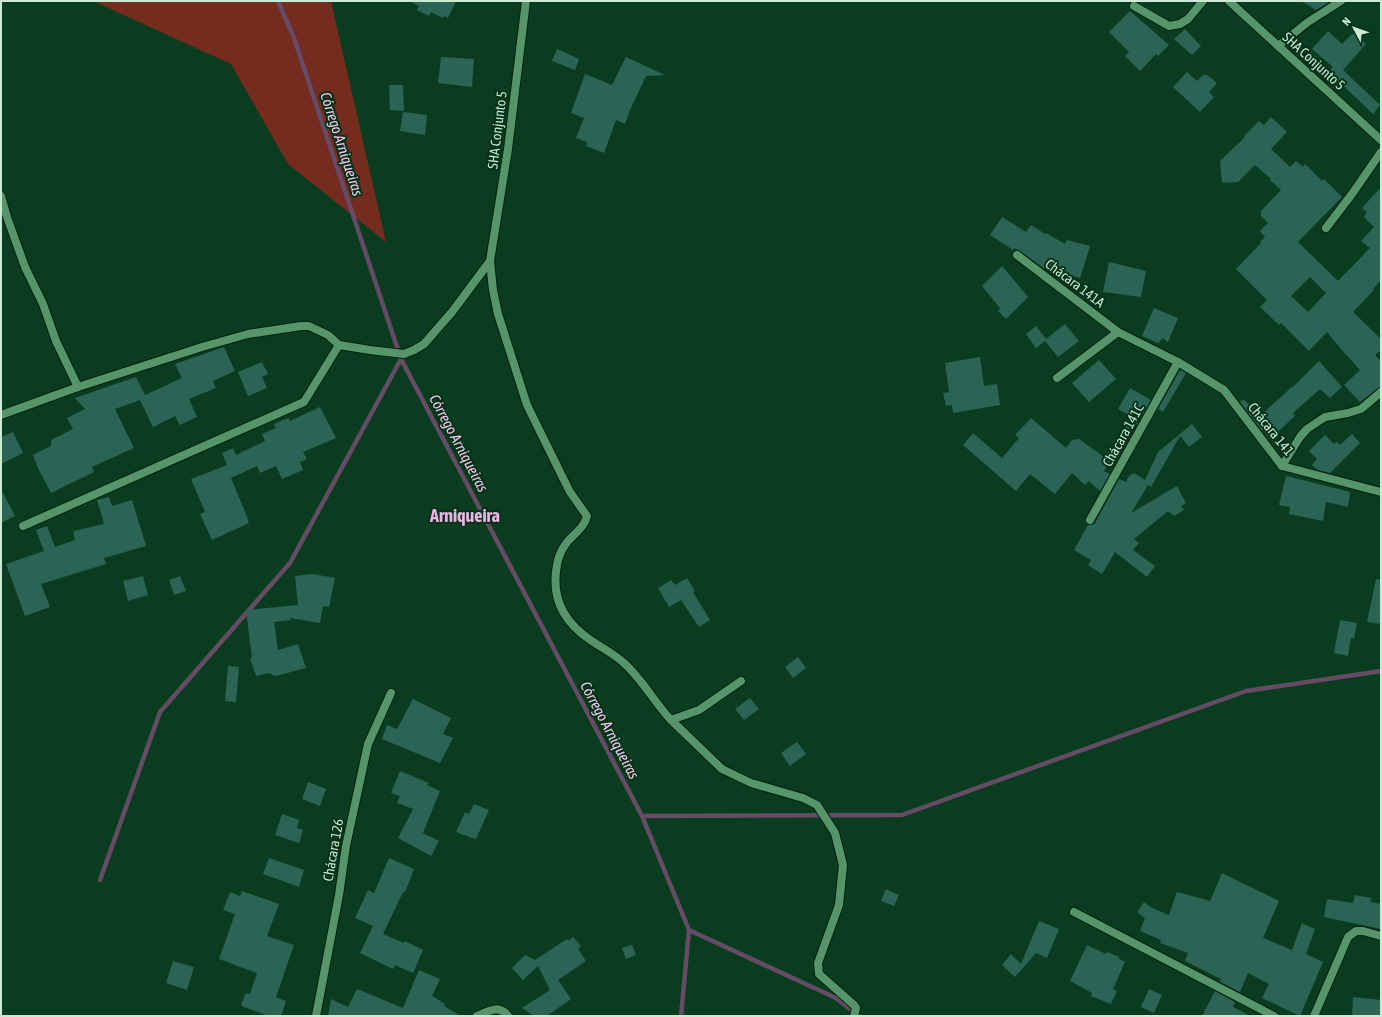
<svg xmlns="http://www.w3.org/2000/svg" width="1382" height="1017" viewBox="0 0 1382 1017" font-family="'Asap Condensed',sans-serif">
	<rect width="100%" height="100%" fill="#0a3d20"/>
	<polygon fill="#732c1d" points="93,1 331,1 386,242 288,164 231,64"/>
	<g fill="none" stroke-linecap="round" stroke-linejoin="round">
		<g stroke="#664b64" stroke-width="4.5">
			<polyline points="278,1 294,38 401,359 642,816 689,930 681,1016"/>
			<polyline points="642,816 902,815 1246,691 1381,671"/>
			<polyline points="100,880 160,712 290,563 401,359"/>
			<polyline points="689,930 836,998 859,1016"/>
		</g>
	</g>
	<g fill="#2b6455" fill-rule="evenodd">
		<polygon points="409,1 456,1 448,18 444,16 443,18 431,12 429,16 417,10 419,6"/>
		<polygon points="1301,1 1331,1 1316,10"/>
		<polygon points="1130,11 1169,45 1158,56 1156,54 1140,71 1125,56 1129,52 1109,32"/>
		<polygon points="1185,29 1201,46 1192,55 1174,39"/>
		<polygon points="1328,31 1342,44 1352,34 1354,34 1366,44 1343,70 1380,105 1373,114 1329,72 1333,67 1312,49"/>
		<polygon points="557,49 579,59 575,70 552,61"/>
		<polygon points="441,57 474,59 472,87 438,83"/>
		<polygon points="626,57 665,75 646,76 630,110 625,124 616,120 604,153 586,146 587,142 576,138 584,118 571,113 585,74 612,85"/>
		<polygon points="1187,72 1197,81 1203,75 1207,75 1217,83 1209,92 1214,97 1200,112 1173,87"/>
		<polygon points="389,85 403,85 404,111 390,110"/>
		<polygon points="403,112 427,115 425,135 400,131"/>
		<path d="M1271 117 1287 132 1271 149 1290 167 1296 161 1303 167 1305 164 1322 181 1324 179 1342 197 1298 242 1338 281 1370 248 1361 241 1374 227 1364 217 1367 212 1362 208 1381 187V280L1373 289 1374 290 1353 312 1381 339V350L1375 355 1381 361V386L1360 402 1344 385 1360 370 1341 349 1327 332 1309 351 1281 323 1279 325 1260 307 1267 300 1236 269 1261 243 1260 242 1265 237 1260 231 1268 223 1261 216V211L1281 190 1270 180 1271 179 1255 165 1238 182 1222 183 1220 161 1245 137 1244 136 1259 121 1264 125ZM1310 277 1326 293 1308 312 1291 296Z"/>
		<polygon points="1002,217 1026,232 1031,225 1045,234 1046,233 1065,244 1067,240 1090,246 1080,278 1050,268 1048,271 1020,251 1014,248 1013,250 990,235"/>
		<polygon points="1109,262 1146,271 1141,297 1103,292"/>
		<polygon points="1002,266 1028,297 1006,319 998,311 1000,308 982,286"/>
		<polygon points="1154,308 1178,318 1168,342 1163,338 1158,343 1142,336"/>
		<polygon points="1065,324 1079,341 1058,357 1045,341 1036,348 1026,334 1036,326 1046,339"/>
		<polygon points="224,347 235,371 213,381 216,388 189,399 197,417 180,425 175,416 153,427 140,400 115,409 134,448 92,467 94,472 51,493 38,468 33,455 51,446 51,440 73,429 67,418 85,409 75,398 136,377 145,395 182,378 175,364"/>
		<polygon points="980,357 984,386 997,384 1000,405 953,413 952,405 946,406 943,393 949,392 945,363"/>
		<polygon points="1099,360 1116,379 1089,402 1072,383"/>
		<polygon points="1319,361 1342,387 1330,398 1320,389 1293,413 1295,416 1270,439 1263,430 1262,431 1240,402 1243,399 1261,415 1293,386 1293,387"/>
		<polygon points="262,362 268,374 262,377 267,388 248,396 238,372"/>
		<polygon points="1180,370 1186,373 1163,412 1158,409"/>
		<polygon points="1130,388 1151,400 1130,436 1118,452 1113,449 1130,416 1118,409"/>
		<polygon points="320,407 336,438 303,452 307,459 300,462 303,470 282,479 276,466 260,473 257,466 231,478 248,519 247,519 249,523 212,540 200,514 205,512 191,479 227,465 222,453 233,448 236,455 265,441 262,434 276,428 274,424 288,418 290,421"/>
		<polygon points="1031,418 1066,448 1072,440 1079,439 1111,462 1104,471 1110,474 1100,491 1089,481 1085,485 1072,473 1055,494 1030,474 1016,491 963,445 973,433 1002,458 1019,438 1015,435"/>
		<polygon points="1192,424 1202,437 1189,447 1180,436 1151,487 1148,485 1131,513 1177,486 1186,503 1181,506 1184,510 1174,516 1168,511 1134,539 1139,543 1133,550 1155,566 1147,577 1115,552 1102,574 1088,565 1091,560 1074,550 1088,525 1092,525 1095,523 1119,479 1126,482 1129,476 1134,473 1145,480 1158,452"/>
		<polygon points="13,432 23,453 1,464 1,437"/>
		<polygon points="1352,434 1360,443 1330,473 1318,470 1312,465 1317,459 1309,451 1325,435 1334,444 1337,442 1340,445"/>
		<polygon points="1286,476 1350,492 1348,507 1326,502 1323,521 1289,514 1290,507 1279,505"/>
		<polygon points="1,489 15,516 1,523"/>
		<polygon points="109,497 112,506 132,500 146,546 104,558 106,564 41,584 50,607 25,616 6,564 44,551 36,530 47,526 55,547 75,540 73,531 104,524 97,500"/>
		<polygon points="313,574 335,578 329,607 323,606 320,623 290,618 291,620 274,622 278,650 298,644 306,668 276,676 268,673 256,676 250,658 252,658 246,610 298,605 295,576"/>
		<polygon points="143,576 148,595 128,601 123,581"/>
		<polygon points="180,576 186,591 174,595 169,580"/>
		<polygon points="687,578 695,591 693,592 710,620 699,627 681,600 669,607 658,588 671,580 675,585"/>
		<polygon points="1376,579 1381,580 1381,624 1367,622"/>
		<polygon points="1340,620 1357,623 1354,638 1351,638 1348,656 1334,653"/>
		<polygon points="798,657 806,668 793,678 785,667"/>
		<polygon points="228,666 239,667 236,702 225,701"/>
		<polygon points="750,698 759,709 744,720 735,709"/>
		<polygon points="413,699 451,718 443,734 453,738 440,763 382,739 387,725 397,729"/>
		<polygon points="797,742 806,754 790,766 781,753"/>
		<polygon points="400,771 429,783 427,785 440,791 423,833 439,841 431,856 398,838 413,809 397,803 400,796 391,793"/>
		<polygon points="308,782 326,789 320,806 302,799"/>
		<polygon points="474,804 489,810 476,839 475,839 456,832 465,812 469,814"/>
		<polygon points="282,814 299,820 297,828 303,830 299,843 275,835"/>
		<polygon points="269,858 304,870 299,887 263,874"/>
		<polygon points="389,858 414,869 405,892 403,892 383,934 404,943 405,941 423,950 413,973 395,965 393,969 360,953 373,926 355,918 368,890 374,893"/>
		<polygon points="1222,873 1279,901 1263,938 1292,950 1302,923 1315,929 1306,954 1323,962 1300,1016 1262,998 1269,984 1248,973 1240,992 1220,982 1221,979 1185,961 1188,953 1160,943 1161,940 1140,931 1145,918 1137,912 1144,902 1152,908 1169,915 1177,892 1210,901"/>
		<polygon points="886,889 899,895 894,906 881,901"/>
		<polygon points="242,891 279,904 267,936 294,945 276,997 286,1001 281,1016 268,1016 242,1006 241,1005 246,993 250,994 257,973 219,959 235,914 223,910 230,892 240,896"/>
		<polygon points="1355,895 1372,898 1370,902 1381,904 1381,929 1324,917 1327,899 1353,903"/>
		<polygon points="1039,921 1059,929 1047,958 1036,953 1015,977 1002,965 1011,954 1021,964"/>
		<polygon points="573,937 581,946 578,949 586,961 558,980 571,999 547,1016 534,1016 522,1008 550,990 538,966 523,980 512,968 525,955 535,960 567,939 568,941"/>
		<polygon points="632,945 636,955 626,959 622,948"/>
		<polygon points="1087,945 1106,954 1107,952 1119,957 1118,958 1125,962 1113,989 1117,991 1111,1004 1091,996 1092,993 1070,981"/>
		<polygon points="173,961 194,967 187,990 166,983"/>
		<polygon points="419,970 440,979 432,996 445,1004 444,1006 461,1016 328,1016 331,999 348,1007 357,989 403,1008"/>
		<polygon points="1149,989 1162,995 1154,1013 1141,1007"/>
		<polygon points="1215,991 1235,1002 1233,1007 1250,1016 1202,1016"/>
		<polygon points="1353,997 1381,1000 1381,1016 1352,1016"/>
	</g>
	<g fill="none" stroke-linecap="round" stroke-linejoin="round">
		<g stroke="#01210e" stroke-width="10">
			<g id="minor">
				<path d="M526 1 508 149 490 261 493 290 498 314 527 405 560 472 570 492 587 516C584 529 572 535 565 545 561 551 558 558 557 565 551 596 563 621 589 639 600 647 613 653 624 663 642 679 654 702 671 720L699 710 741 681"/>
				<polyline points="1134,6 1169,26 1180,24 1188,19 1203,1"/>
				<polyline points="1278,46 1308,22 1341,1"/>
				<polyline points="1,196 7,217 25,267 43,304 56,341 78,387"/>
				<polyline points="1326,228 1352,194 1381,152"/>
				<polyline points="1017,255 1118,332 1178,362 1224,390 1282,466 1381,492"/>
				<polyline points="1057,378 1118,332"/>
				<polyline points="1,415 78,387 202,347 248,334 301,326 309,326 328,335 339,345 370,350 404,354 414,350 424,344 452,312 490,261"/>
				<polyline points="1282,466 1300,437 1307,429 1325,417 1348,413 1361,409 1381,392"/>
				<polyline points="1090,520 1178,362"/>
				<polyline points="23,526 304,402 339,345"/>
				<polyline points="671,720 722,769 751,783 803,798 817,805 835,833 843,865 839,905 818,963 819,974 854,1005 856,1008 854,1016"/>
				<polyline points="1074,912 1274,1016"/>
				<polyline points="316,1016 339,895 346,846 368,744 391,693"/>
				<path d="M477 1016C489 1011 499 1004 508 1016"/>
				<polyline points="1314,1016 1348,937 1356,931 1363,931 1381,936"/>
			</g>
		</g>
		<g stroke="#01210e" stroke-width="10">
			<polyline id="tertiary" points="1229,1 1381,140"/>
		</g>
		<use href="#minor" stroke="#56946a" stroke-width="8"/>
		<use href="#tertiary" stroke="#56946a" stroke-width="8"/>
	</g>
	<g text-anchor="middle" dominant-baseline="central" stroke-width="4" stroke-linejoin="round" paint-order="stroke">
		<g font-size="14" fill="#caead3" stroke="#003317">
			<text transform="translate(1314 61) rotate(42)">SHA Conjunto 5</text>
			<text transform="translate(497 130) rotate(-83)">SHA Conjunto 5</text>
			<text transform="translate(1075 283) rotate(37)">Chácara 141A</text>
			<text transform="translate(1271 429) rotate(51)">Chácara 141</text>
			<text transform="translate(1123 435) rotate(-61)">Chácara 141C</text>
			<text transform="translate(333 850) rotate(-80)">Chácara 126</text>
		</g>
		<g font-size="15" font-style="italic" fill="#fac8f0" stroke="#003317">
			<text transform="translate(342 144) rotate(72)">Córrego Arniqueiras</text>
			<text transform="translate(459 443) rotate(62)">Córrego Arniqueiras</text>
			<text transform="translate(610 730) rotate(62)">Córrego Arniqueiras</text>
		</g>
		<g font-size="18" font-weight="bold" fill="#f2b1e5" stroke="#003317">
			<text x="465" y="515">Arniqueira</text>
		</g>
	</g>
	<rect width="1382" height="1017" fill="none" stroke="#caead3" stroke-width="4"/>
	<g transform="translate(1354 28) rotate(311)" stroke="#003317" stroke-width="3" paint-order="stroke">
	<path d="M0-3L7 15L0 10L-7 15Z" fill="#caead3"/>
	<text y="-6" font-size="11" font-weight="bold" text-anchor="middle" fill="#caead3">N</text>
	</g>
</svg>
